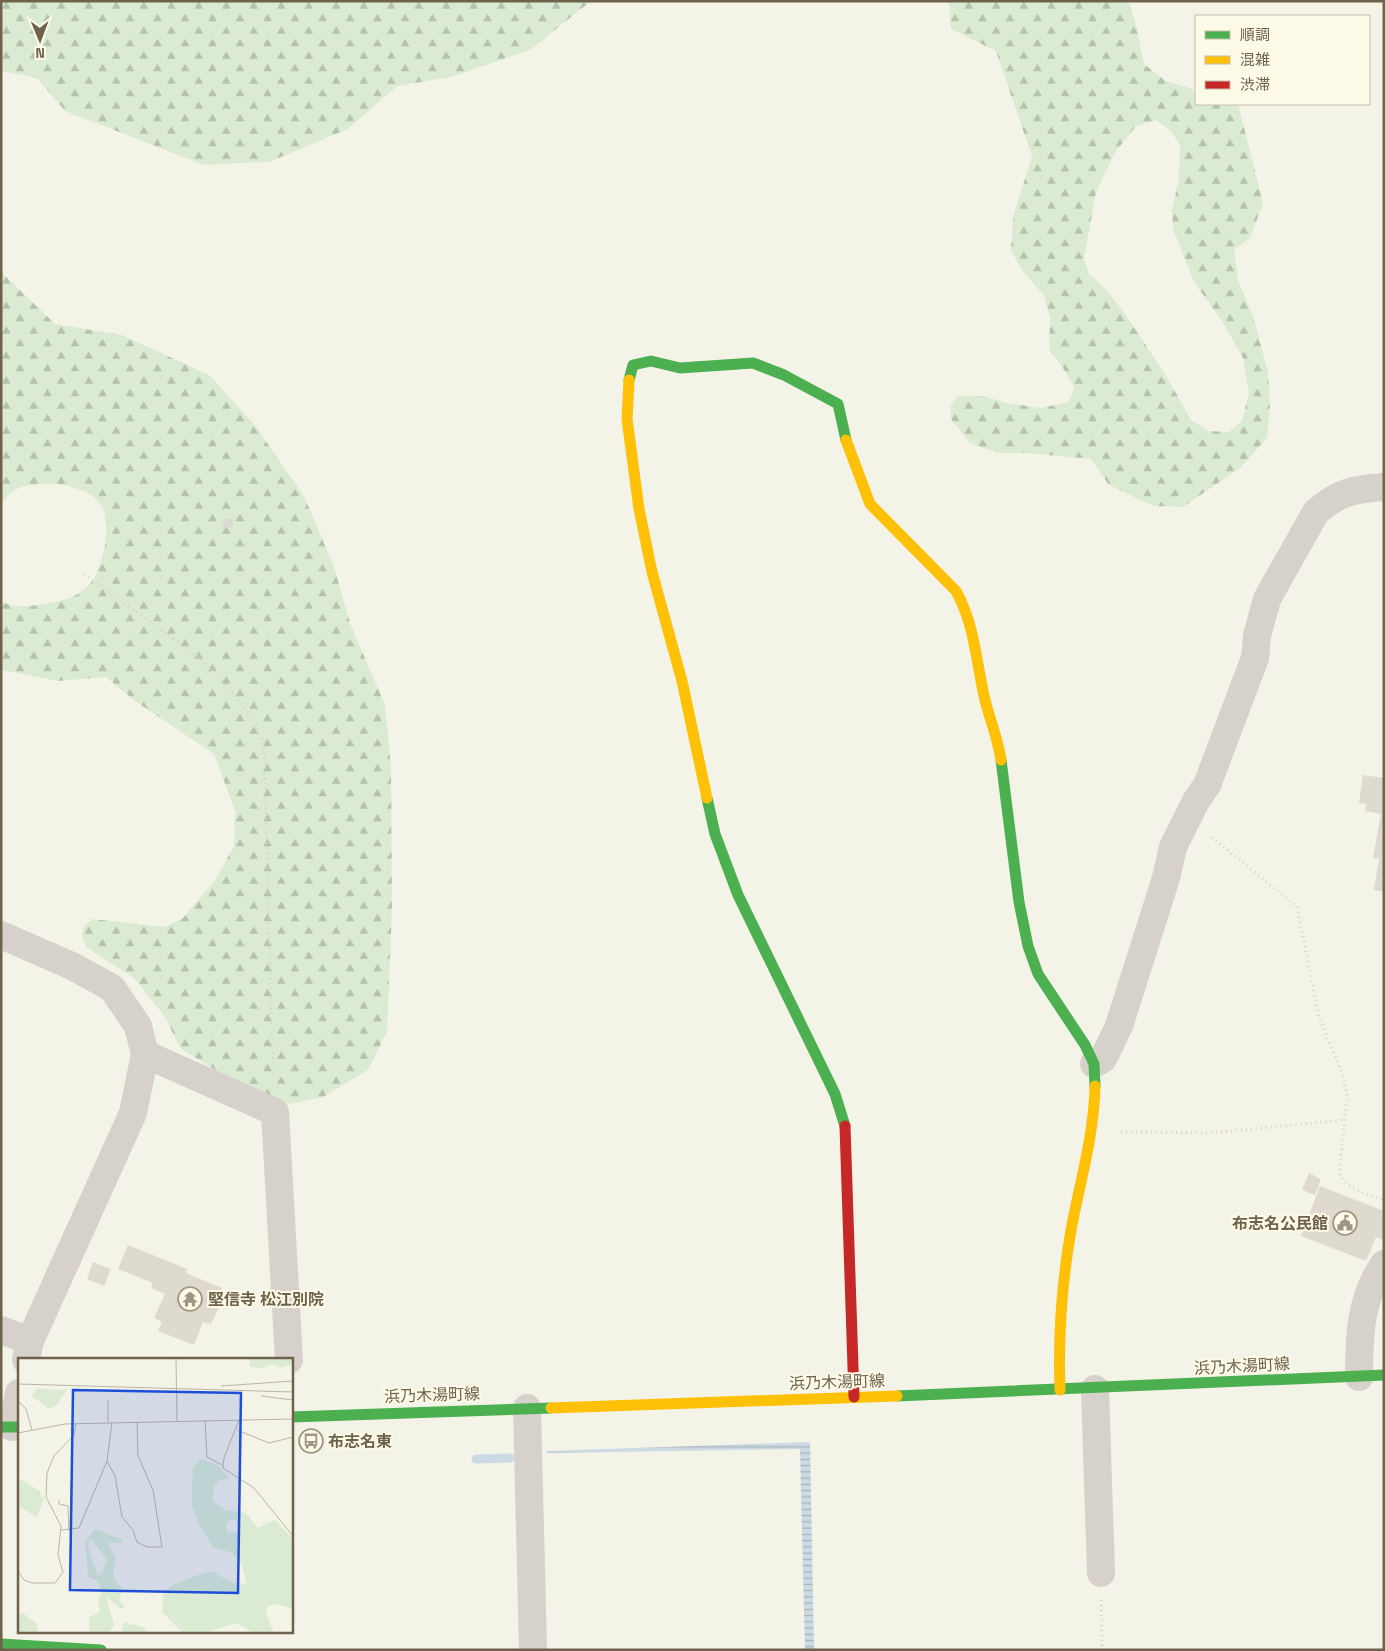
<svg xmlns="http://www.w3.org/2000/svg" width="1385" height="1651" viewBox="0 0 1385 1651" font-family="'Space Grotesk','Noto Sans JP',sans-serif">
	<defs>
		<pattern id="forest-firs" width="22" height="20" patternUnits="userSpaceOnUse" patternTransform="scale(1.25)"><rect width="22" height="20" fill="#dbebd3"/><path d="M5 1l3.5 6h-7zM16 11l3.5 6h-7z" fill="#b6c2ad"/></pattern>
		<pattern id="water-rules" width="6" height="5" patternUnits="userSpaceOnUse" patternTransform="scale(1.25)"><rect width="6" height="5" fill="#cbdae3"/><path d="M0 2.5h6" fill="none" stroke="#a9b4ba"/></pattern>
	</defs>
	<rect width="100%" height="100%" fill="#f4f3e8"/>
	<g fill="url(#forest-firs)" fill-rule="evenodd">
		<polygon points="1,1 591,1 530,50 451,77 397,86 348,129 269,162 204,165 65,111 37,78 1,71"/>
		<path d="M949 1H1128L1135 20 1144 64 1166 81 1196 90V104H1238L1263 203 1250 238 1234 250 1238 280 1254 319 1268 372 1270 406 1267 438 1240 468 1183 507 1153 506 1109 485 1091 459 1026 453H998L970 443 951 419V404L958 396H983L1007 403 1041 408 1069 402 1074 388 1063 368 1049 349 1050 318 1044 296 1022 270 1011 250 1013 217 1032 156 996 51 951 29ZM1156 120 1170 130 1180 145 1179 180 1172 209 1173 229 1194 282 1222 321 1243 358 1249 392 1242 421 1229 432 1209 431 1191 420 1168 379 1126 315 1106 289 1089 274 1084 259 1096 192 1116 151 1136 126Z"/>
		<path d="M1 272 55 324 122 335 209 375 254 424 304 496 334 567 350 623 385 705 391 767 392 909 387 1032 368 1070 323 1097 290 1104 256 1095 181 1049 165 1017 134 978 86 947 82 936 83 928 92 919 165 927 183 918 215 880 234 846 235 811 214 754 135 701 106 677 58 681 1 670V601C13 608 28 607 42 604 58 602 74 599 87 587 103 573 113 523 101 505 92 490 66 484 50 484 26 485 15 484 1 505Z"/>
	</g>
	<polygon fill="url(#water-rules)" points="810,1442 814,1650 805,1650 800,1449 547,1453 547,1451"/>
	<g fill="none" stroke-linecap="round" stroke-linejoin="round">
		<polyline stroke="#cbdae3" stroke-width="9" points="476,1459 510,1458"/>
	</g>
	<g fill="#dfdad0">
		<rect x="223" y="519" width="10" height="8"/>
		<polygon points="1363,775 1384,778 1384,892 1374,890 1379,858 1373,858 1381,814 1365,811 1366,804 1359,803"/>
		<polygon points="1309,1173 1321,1179 1315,1195 1302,1190"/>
		<polygon points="1320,1186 1384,1211 1384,1240 1376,1237 1366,1261 1301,1236"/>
		<polygon points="128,1245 187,1269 186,1273 222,1288 215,1305 219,1307 211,1324 203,1322 194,1345 158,1331 162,1322 154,1318 165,1294 151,1288 153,1283 118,1269"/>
		<polygon points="93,1262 111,1269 104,1286 87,1279"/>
	</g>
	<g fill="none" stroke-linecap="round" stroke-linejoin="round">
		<g stroke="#d6d2ca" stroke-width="3" stroke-dasharray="1 4" stroke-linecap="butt">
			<polyline points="84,574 201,659 232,691 254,721 264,747 273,1079"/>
			<path d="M1212 837 1297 907 1319 1017 1344 1078 1347 1097 1339 1173C1348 1191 1366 1193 1384 1200"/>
			<polyline points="1121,1132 1212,1133 1344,1120"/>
			<polyline points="1101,1600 1102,1650"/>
		</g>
		<g stroke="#d6d2cb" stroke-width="28">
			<polyline points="1,935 72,966 112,988 138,1026 145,1054 133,1113 30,1341 26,1360"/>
			<polyline points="145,1054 275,1112 289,1360"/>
			<path d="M1094 1064 1103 1059 1119 1026 1166 878 1173 847 1196 801 1207 785 1255 658 1257 636 1267 599 1316 512C1339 492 1354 489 1384 487"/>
			<polyline points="1,1330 30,1341"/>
			<path d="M1359 1377C1359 1337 1360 1298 1384 1264"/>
			<polyline points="1095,1389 1101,1573"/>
			<polyline points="527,1408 533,1650"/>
			<polyline points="12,1427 19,1393"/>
		</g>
		<g stroke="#4caf50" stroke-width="11">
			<polyline points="629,380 633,365 651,361 680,368 753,363 784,375 838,404 846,440"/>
			<polyline points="1001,760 1019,902 1028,946 1038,974 1085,1045 1094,1064 1095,1086"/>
			<polyline points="707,798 715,834 738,895 835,1094 845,1126"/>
			<polyline points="897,1396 1384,1375"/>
			<polyline points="291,1417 551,1408"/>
			<polyline points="1,1427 19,1427"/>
			<polyline points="1,1644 101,1650"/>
		</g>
		<g stroke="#ffc107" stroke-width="11">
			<polyline points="629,380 627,419 639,509 652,572 682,681 707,798"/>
			<path d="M846 440 870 504 956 591C975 625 976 662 985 700 990 720 998 739 1001 760"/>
			<path d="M1060 1390C1058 1337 1062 1282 1071 1230 1080 1182 1094 1135 1095 1086"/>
			<polyline points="551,1408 897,1396"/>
		</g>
		<polyline stroke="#c62828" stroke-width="11" points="845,1126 854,1397"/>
	</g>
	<defs>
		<g id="civic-ring" transform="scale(1.25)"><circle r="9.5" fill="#fdfbe8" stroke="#9e9582" stroke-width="1.5"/><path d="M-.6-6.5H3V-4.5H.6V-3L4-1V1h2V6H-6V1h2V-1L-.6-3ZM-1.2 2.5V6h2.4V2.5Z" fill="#9e9582"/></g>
		<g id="temple-ring" transform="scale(1.25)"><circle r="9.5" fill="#fdfbe8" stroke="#9e9582" stroke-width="1.5"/><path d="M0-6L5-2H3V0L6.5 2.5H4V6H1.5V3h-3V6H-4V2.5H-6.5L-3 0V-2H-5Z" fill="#9e9582"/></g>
		<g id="bus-ring" transform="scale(1.25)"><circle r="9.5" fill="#fdfbe8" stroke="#9e9582" stroke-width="1.5"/><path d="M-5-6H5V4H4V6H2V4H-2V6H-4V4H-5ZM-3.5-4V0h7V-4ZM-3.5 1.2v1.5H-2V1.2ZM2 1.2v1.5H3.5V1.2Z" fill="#9e9582"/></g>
	</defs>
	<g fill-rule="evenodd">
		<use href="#civic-ring" x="1345" y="1223"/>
		<use href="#temple-ring" x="190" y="1299"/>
		<use href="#bus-ring" x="311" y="1441"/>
	</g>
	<g text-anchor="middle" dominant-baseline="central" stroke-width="4" stroke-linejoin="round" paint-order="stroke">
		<g font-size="16" font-weight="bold" fill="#6f624b" stroke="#fdfbe8" text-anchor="start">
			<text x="1328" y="1223" text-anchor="end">布志名公民館</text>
			<text x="208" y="1299">堅信寺 松江別院</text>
			<text x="328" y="1441">布志名東</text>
		</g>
		<g font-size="16" fill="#6f624b" stroke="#fdfbe8">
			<text transform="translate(1242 1366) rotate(-3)">浜乃木湯町線</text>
			<text transform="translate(837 1382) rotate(-2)">浜乃木湯町線</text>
			<text transform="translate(432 1395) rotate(-2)">浜乃木湯町線</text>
		</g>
	</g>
	<g transform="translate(18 1358)">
		<rect width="275" height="275" fill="#f4f3e8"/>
		<path d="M19 30 41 32 50 31 38 48 31 51 14 38Z" fill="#dbebd3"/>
		<path d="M232 0H275V6L262 10 254 6 246 10 232 9ZM183 101 200 107 212 121 202 122 195 128V143L208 152 228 155 240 170 257 162 275 181V251L259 246 250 248 248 255 256 275H235L219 265 186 275H165L144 254 145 236 155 227 187 214H195L215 225 229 226 223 205 214 195 195 189 180 165 174 148V124L175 109ZM219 161 221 172 211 175 208 170 210 163ZM77 171 105 182 104 185H90L98 202 95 214 99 226 104 229 102 243 107 249 103 251 88 238 96 266 91 275H72L71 260 82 253 80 243 83 235 81 224 70 219 67 183ZM72 180 89 201 85 214 80 218 70 189ZM5 255 19 266 20 275H0V256ZM107 264 125 269 129 275H105L104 267Z" fill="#dbebd3" fill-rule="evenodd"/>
		<path d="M0 120 22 133 23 139 27 138 19 159 0 148Z" fill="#dbebd3"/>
		<path fill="none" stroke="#bbb5a4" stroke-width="1" d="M158 0 159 63M0 26 275 34M203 28 275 23M243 38 275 42M90 42V64M0 43 8 51 14 72M187 62 189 99 204 107M221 62 206 100 205 110 236 130 275 178M94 64 89 103 97 118 104 159 115 172 119 184 129 189H144L135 132 120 98 119 64M219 72 251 85 275 79M0 75 47 66 275 61M41 142V146L50 148 51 173M43 172 61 170 89 103M0 213 6 222 14 225H37L45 214 40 197 43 168 28 139 29 115 36 98 56 77 58 65M191 275H220"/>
		<path fill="#1d4ed8" fill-opacity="0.15" stroke="#1d4ed8" stroke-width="2.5" d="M55 32 223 35 220 235 52 232Z"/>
		<rect width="275" height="275" fill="none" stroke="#6f624b" stroke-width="2.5"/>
	</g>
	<rect width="1385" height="1651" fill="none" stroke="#6f624b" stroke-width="5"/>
	<rect x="1195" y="15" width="175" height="90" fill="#fdfbe8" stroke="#c4bea9"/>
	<rect x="1205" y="31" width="25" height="8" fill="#4caf50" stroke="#c4bea9"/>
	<text x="1240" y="40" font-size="15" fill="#6f624b">順調</text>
	<rect x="1205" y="56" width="25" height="8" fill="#ffc107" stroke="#c4bea9"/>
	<text x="1240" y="65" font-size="15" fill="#6f624b">混雑</text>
	<rect x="1205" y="81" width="25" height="8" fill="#c62828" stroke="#c4bea9"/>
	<text x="1240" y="90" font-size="15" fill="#6f624b">渋滞</text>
	<g transform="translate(40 40) rotate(179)" stroke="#fdfbe8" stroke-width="4" paint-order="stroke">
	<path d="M0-4L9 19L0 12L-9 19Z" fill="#6f624b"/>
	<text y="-8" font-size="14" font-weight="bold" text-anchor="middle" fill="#6f624b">N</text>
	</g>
</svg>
